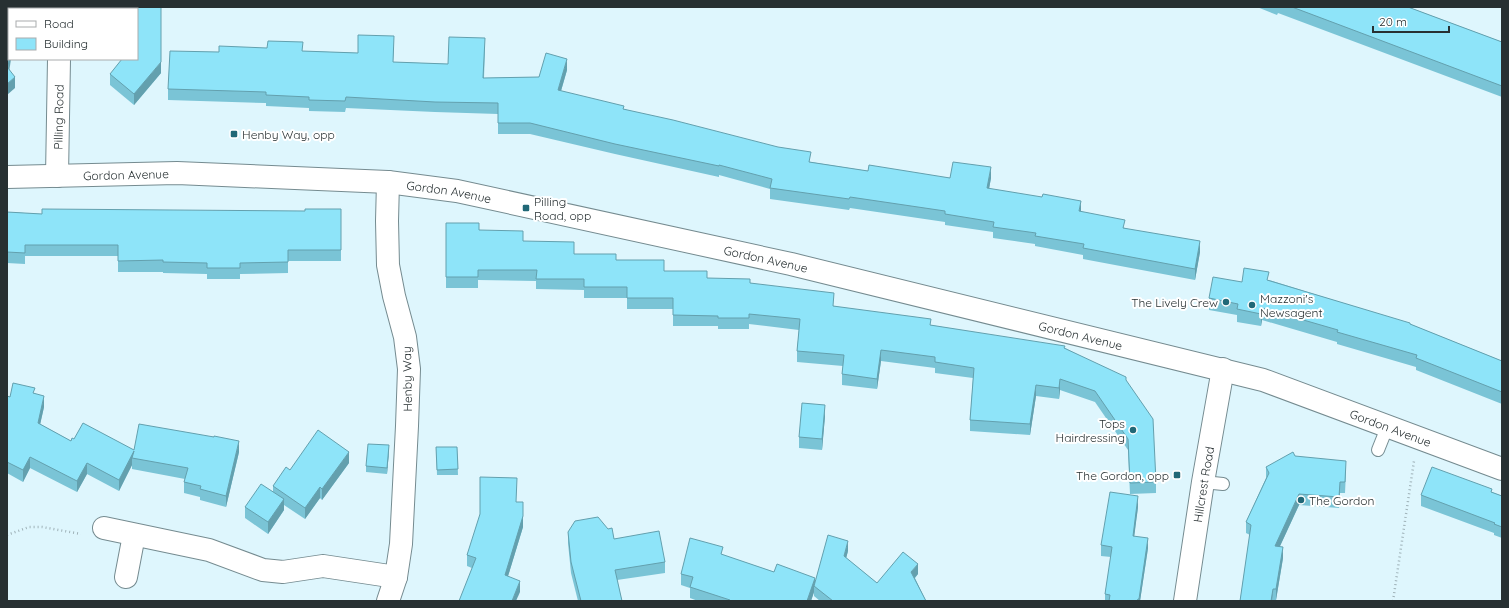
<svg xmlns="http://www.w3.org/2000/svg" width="1509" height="608" viewBox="0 0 1509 608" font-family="Quicksand,sans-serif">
	<rect width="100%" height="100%" fill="#def6fd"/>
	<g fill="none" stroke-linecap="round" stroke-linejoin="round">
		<g stroke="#758b90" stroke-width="14">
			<g id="lane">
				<polyline points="1378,450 1388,425"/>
				<polyline points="1203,482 1223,484"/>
			</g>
		</g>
		<g stroke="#758b90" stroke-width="24">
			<g id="street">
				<polyline points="60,9 60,7"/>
				<path id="s1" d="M57 176 59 59"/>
				<path id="s2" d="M7 177 177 173 388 182 457 191 791 264 1263 380 1502 469"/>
				<polyline points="104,528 209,550 263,570 283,572 323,566 396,577"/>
				<polyline points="126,577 134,535"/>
				<polyline points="388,601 396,577 401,544 407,426 409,369 405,337 394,296 388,265 387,221 388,182"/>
				<path id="s3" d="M1185 601 1203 482 1223 369"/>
			</g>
		</g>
		<g stroke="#9fb2b8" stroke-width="2.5" stroke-dasharray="1 3" stroke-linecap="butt">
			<polyline points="7,535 29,527 42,527 81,534"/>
			<polyline points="1393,601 1414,461"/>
		</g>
		<use href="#lane" stroke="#fff" stroke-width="12"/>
		<use href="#street" stroke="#fff" stroke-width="22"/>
	</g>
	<g fill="#7ac4d6">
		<polygon points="1257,7 1408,7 1502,42 1502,97 1278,13 1277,15"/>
		<polygon points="394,47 393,62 448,64 485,49 484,78 539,77 567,70 561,91 624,109 811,162 868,171 950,178 991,178 989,189 1081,212 1125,228 1200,252 1195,280 1083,259 1083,255 1035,246 1035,244 993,238 993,232 945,225 945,222 850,208 849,210 770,199 770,189 719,175 719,177 615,154 530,134 498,134 498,114 435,112 346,108 345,112 309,111 309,108 266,106 266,103 168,100 168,89 219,52 267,48 303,51 358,53"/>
		<polygon points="161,73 134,105 110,85 110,74"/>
		<polygon points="341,209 341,261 288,261 288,273 240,274 240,279 207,279 207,274 163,273 163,272 118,272 118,256 25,256 25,264 7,263 7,212 42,214 305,211"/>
		<polygon points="446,223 574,254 616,260 664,271 707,278 750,283 834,306 931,325 1065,348 1126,380 1156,482 1156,493 1130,494 1128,450 1095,402 1060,390 1059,399 1036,396 1030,435 970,431 970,420 973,378 935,373 935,368 881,361 877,389 842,385 842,374 843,366 797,362 797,351 799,330 749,324 749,329 718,329 718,326 673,326 673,309 627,309 627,298 584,298 584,290 536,289 536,281 478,280 478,288 446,288"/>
		<polygon points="1269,280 1410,324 1502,361 1502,404 1416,370 1416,367 1337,344 1337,342 1262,320 1261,326 1237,322 1237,315 1209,310 1209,298"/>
		<polygon points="35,393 44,407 40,424 71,441 74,439 134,450 239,452 226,507 200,500 200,497 184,493 184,482 185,479 132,469 132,465 119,491 87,474 77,492 30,468 23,482 7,473 7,396 10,397"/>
		<polygon points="825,416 822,450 799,448 799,437"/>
		<polygon points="436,447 457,447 458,475 437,475"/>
		<polygon points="389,451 387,474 366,472 366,466"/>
		<polygon points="1295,456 1346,472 1345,493 1340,493 1339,508 1299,505 1280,546 1283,558 1276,600 1273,600 1272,601 1240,601 1250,535 1246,533 1246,522 1266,478 1266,467"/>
		<polygon points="349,463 322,500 320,498 305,519 284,505 284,510 268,534 245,518 245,507 273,491 273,486 290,470"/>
		<polygon points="1492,492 1502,496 1502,538 1494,535 1494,533 1421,506 1421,495"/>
		<polygon points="517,502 523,527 508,576 520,592 472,568 467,566 467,555"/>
		<polygon points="1138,507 1134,536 1148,548 1140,601 1105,601 1105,594 1111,557 1101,556 1101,545"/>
		<polygon points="568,532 614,539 665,562 665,573 617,580 622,601 578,601 571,573 568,543"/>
		<polygon points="848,551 846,558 877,583 918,574 915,578 926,601 820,601 814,596 814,592 811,601 698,601 690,598 690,588 681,585 681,574 723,555 774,572 815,582"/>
	</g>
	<g fill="#63a0ae">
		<polygon points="9,59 11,59 8,79 8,68"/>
		<polygon points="567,59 567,70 558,101 558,90"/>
		<polygon points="161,62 161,73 134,105 134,94"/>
		<polygon points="15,77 15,88 7,95 7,84"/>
		<polygon points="991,167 991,178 987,199 987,188"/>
		<polygon points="1081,201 1081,211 1079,222 1079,211"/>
		<polygon points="1200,241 1200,252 1195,280 1195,269"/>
		<polygon points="1262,308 1262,320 1261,326 1261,314"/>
		<polygon points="881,350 881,361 877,389 877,379"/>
		<polygon points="1060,379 1060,390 1059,399 1059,388"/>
		<polygon points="1036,385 1036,396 1030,435 1030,424"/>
		<polygon points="44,396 44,407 38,434 38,423"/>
		<polygon points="825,405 825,416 822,450 822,439"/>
		<polygon points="239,441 239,452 226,507 226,496"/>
		<polygon points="389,445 389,451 387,474 387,468"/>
		<polygon points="134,451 132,458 132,465 119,491 119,480"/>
		<polygon points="349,452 349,463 322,500 322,489"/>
		<polygon points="30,457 30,468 23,482 23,470"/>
		<polygon points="87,463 87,474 77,492 77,481"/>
		<polygon points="1340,482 1340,493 1339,508 1339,497"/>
		<polygon points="320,487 320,498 305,519 305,508"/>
		<polygon points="1299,494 1299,505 1275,557 1275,546"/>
		<polygon points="1138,496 1138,507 1133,546 1133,536"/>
		<polygon points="284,499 284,510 268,534 268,522"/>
		<polygon points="523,502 523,527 505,586 505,575"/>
		<polygon points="1148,538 1148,548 1140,601 1139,601"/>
		<polygon points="848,541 848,551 844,566 844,556"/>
		<polygon points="1283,547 1283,558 1276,600 1276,589"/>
		<polygon points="918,564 918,574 911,582 911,572"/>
		<polygon points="815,578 815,587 814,586 814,592 811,601 807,601"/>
		<polygon points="520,581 520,592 516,601 512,601"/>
		<polygon points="1273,589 1272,601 1271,601"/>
	</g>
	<g fill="#8ee4f9" stroke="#63a0ae">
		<polygon points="126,7 161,7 161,62 134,94 110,74 122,59 137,59 137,9 126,9"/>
		<polygon points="1292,7 1408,7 1502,42 1502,86"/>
		<polygon points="358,35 394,36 393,62 448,64 449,37 485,38 483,78 539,77 546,53 567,59 558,90 624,106 623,109 673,120 778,147 811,152 809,162 868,171 869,165 950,178 953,162 991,167 987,188 1042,197 1043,194 1081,201 1079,211 1125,220 1123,228 1200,241 1195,269 1083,248 1084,244 1035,236 1036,233 993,227 994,222 945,214 945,211 850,197 849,199 770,188 772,179 719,165 719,166 615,144 530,123 498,123 498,103 435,102 346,97 345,101 309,100 309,97 266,95 266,92 168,89 170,51 219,52 219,46 267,48 268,41 303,42 302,51 358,53"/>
		<polygon points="7,40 9,42 9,59 8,68 15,77 7,84"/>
		<polygon points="42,209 305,211 305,209 341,209 341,250 288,250 288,262 240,263 240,268 207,268 207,263 163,262 163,260 118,261 118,245 25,245 25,253 7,252 7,212 42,214"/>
		<polygon points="446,223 479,223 479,230 523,231 523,241 574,242 574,254 616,254 616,260 664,260 664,271 707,271 707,278 750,279 750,283 834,293 833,306 931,319 930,325 1065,346 1064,348 1126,377 1126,380 1153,419 1156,482 1130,483 1128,439 1095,391 1060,379 1059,388 1036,385 1030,424 970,420 974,368 935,362 935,357 881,350 877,379 842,374 844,355 797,351 800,319 749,314 749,318 718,318 718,316 673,315 673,298 627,298 627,287 584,287 584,279 536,279 537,270 478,270 478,277 446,277"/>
		<polygon points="1244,268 1269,272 1267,280 1410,323 1410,324 1502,361 1502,392 1416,358 1417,355 1337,332 1338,330 1262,308 1261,314 1237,309 1238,304 1209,298 1213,277 1242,282"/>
		<polygon points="13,383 35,388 33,393 44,396 38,423 71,441 72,438 74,439 83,423 134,450 139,424 214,437 214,436 239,441 226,496 200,489 201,486 184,482 188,468 132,458 134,451 119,480 87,463 77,481 30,457 23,470 7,462 7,396 10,397"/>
		<polygon points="802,403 825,405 822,439 799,437"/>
		<polygon points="318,430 349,452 322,489 320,487 305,508 273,486 286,467 290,470"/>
		<polygon points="368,444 389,445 387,468 366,466"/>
		<polygon points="436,447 457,447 458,469 437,470"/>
		<polygon points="1293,452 1295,456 1346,461 1345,482 1340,482 1339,497 1299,494 1275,546 1283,547 1276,589 1273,589 1271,601 1240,601 1251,525 1246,522 1269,473 1266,467"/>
		<polygon points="1432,467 1492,489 1491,492 1502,496 1502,527 1494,524 1495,523 1421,495"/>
		<polygon points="480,477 517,478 516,502 523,502 523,516 505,575 520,581 512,601 459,601 476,558 467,555 480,514"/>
		<polygon points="261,484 284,499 268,522 245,507"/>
		<polygon points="1110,492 1138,496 1133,536 1148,538 1139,599 1138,599 1137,601 1109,601 1110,595 1105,594 1112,547 1101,545"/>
		<polygon points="598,517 608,529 612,528 614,539 659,531 665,562 615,570 622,601 581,601 571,562 568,532 575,521"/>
		<polygon points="828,535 848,541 844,556 877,583 903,552 918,564 911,572 926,601 833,601 814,586"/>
		<polygon points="690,538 723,547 721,554 774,572 777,564 815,578 807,601 730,601 730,600 690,587 693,577 681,574"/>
	</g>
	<g fill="#216877" stroke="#fff" stroke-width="1.5">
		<rect x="230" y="130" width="8" height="8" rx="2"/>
		<rect x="522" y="204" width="8" height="8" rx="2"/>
		<circle cx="1226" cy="302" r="4"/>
		<circle cx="1252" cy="305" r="4"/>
		<circle cx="1133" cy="430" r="4"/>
		<rect x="1173" y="471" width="8" height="8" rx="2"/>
		<circle cx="1301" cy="500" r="4"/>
	</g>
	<g text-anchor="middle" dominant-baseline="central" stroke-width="4" stroke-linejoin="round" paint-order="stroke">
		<g font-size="12" fill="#273032" stroke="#fff">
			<text stroke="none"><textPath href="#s1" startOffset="59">Pilling Road</textPath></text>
			<text stroke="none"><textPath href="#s2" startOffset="119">Gordon Avenue</textPath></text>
			<text stroke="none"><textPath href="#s2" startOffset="443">Gordon Avenue</textPath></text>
			<text stroke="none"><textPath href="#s2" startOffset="767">Gordon Avenue</textPath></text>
			<text stroke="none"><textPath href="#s2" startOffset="1091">Gordon Avenue</textPath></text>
			<text transform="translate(407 379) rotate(-91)">Henby Way</text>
			<text stroke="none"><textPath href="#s2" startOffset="1415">Gordon Avenue</textPath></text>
			<text stroke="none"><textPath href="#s3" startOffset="118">Hillcrest Road</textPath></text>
		</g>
		<g font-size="12" fill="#273032" stroke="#fff" text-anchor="start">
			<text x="242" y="134">Henby Way, opp</text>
			<text x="534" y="201">Pilling<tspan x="534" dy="14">Road, opp</tspan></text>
			<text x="1260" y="298">Mazzoni's<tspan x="1260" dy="14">Newsagent</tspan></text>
			<text x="1218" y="302" text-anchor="end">The Lively Crew</text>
			<text x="1125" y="423" text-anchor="end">Tops<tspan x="1125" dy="14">Hairdressing</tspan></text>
			<text x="1169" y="475" text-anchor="end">The Gordon, opp</text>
			<text x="1309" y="500">The Gordon</text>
		</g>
	</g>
	<rect width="1509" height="608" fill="none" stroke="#273032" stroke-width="16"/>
	<rect x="8" y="8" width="130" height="52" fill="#ffffff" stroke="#a9acad"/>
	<rect x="16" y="21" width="20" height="6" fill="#ffffff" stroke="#a9acad"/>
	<text x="44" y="28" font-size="12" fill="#273032">Road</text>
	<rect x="16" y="38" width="20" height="12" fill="#8ee4f9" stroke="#a9acad"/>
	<text x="44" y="48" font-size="12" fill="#273032">Building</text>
	<path d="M1373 26v6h76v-6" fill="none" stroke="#273032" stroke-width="2"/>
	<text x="1379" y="26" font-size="12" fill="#273032" stroke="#ffffff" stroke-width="3" paint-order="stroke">20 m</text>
</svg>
